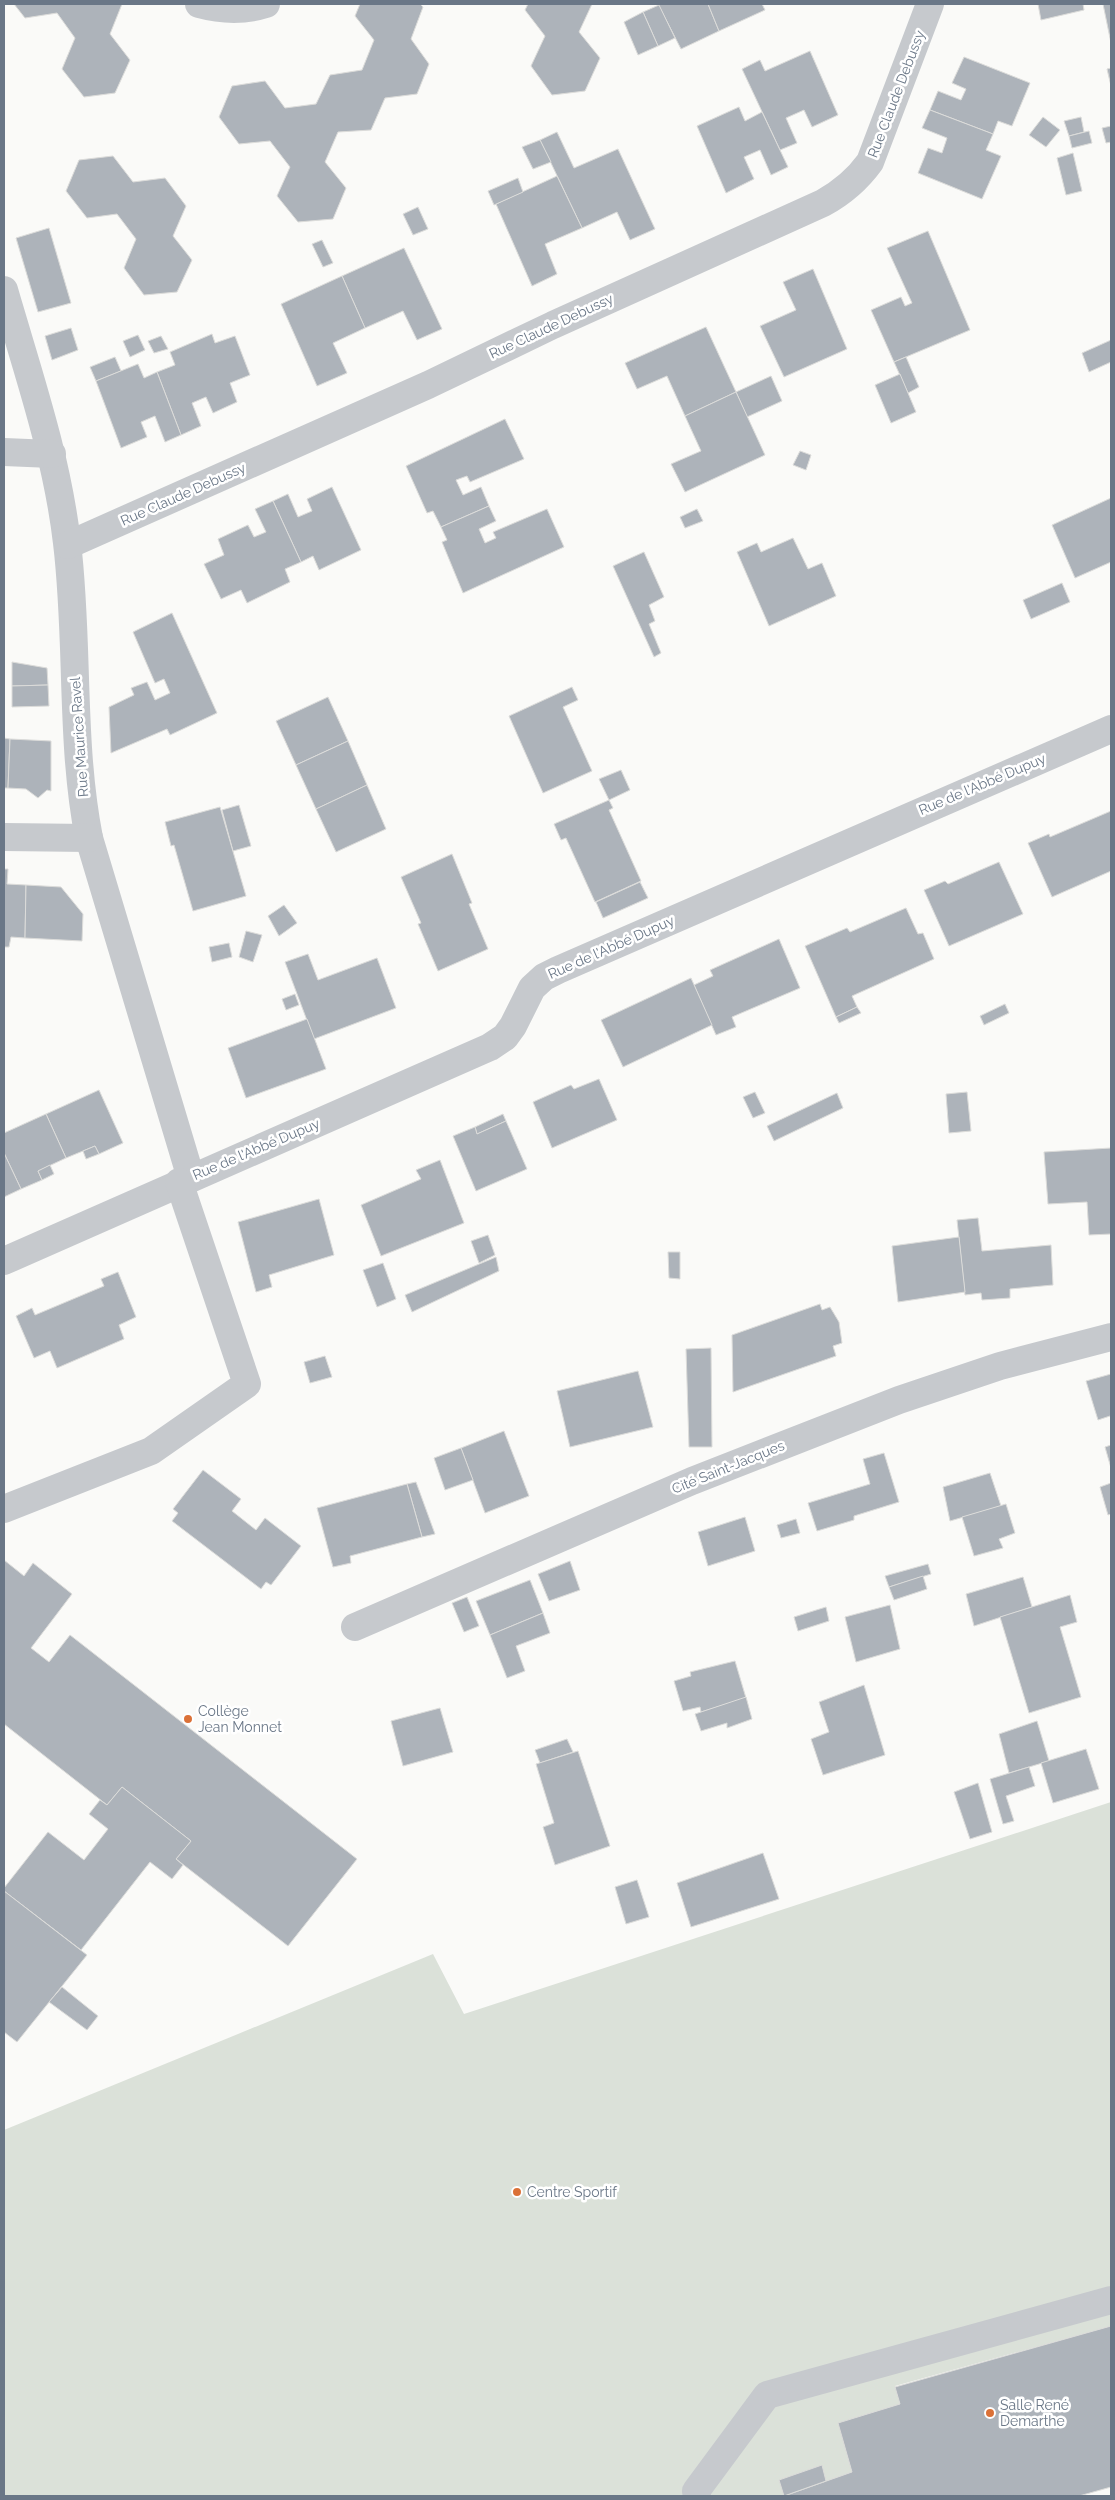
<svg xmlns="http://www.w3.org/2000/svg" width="1115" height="2500" viewBox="0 0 1115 2500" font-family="Raleway,sans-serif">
	<rect width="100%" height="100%" fill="#fafaf8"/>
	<polygon fill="#dbe1d9" points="1111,1802 1111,2326 895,2386 900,2404 839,2423 852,2472 784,2496 4,2496 4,2130 433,1954 464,2014"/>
	<g fill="#adb3ba" stroke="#dcdcda">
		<polygon points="14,4 122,4 110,34 130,60 115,93 84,97 62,69 75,38 57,13 25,18"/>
		<polygon points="360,4 420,4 423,7 411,39 429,64 417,94 385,98 371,130 338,132 325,162 346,188 333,219 298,222 277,196 290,167 270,141 239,144 219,117 232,86 265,81 285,108 316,104 330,75 362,70 374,40 355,16"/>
		<polygon points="528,4 592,4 579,32 600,58 585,91 552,95 531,66 545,36 525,10"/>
		<polygon points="658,4 708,4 719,31 681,49"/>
		<polygon points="708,4 762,4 765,10 719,31"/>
		<polygon points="1038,4 1083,4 1084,10 1041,20"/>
		<polygon points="1103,4 1111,4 1111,43"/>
		<polygon points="659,5 675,38 658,46 643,12"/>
		<polygon points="643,12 658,46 638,55 624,22"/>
		<polygon points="810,51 838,115 812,127 804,110 786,118 797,143 780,150 742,69 760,60 765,71"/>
		<polygon points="964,57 1030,83 1012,126 998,121 993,134 930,110 938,91 961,100 966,89 952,83"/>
		<polygon points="1111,68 1111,86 1107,69"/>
		<polygon points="739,107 745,121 762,112 788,167 771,175 760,150 744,157 754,179 726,193 697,126"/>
		<polygon points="930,110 993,134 986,150 1001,156 982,199 918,173 928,148 942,153 947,138 922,128"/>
		<polygon points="1043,117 1060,130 1046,147 1029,135"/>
		<polygon points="1081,117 1084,132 1069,136 1064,121"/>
		<polygon points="1111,126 1111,142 1106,143 1102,128"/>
		<polygon points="1089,131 1092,143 1072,148 1069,136"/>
		<polygon points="557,132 574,168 618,149 655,229 630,240 617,212 582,228 540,140"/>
		<polygon points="540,140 551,162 533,169 522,147"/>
		<polygon points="1073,153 1082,191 1066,195 1057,158"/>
		<polygon points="113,156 133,182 165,178 186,206 173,236 192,260 177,292 144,295 124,268 136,239 117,214 87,218 66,191 79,160"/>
		<polygon points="557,176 582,228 545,244 557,274 532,286 496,204"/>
		<polygon points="518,178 523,192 494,205 488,191"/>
		<polygon points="418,207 428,229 413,235 403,214"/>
		<polygon points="49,228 71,303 38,312 16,238"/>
		<polygon points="928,231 970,330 894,362 871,310 901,297 905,306 912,303 887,248"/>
		<polygon points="322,240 333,263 323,267 312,244"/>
		<polygon points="404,248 442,329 417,340 403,311 365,328 342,276"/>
		<polygon points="813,269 847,349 784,377 760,326 796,310 783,282"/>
		<polygon points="342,276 365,328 333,343 347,373 317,386 281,304"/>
		<polygon points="706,327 736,392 685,416 667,376 637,389 625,363"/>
		<polygon points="71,328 78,350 52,360 45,336"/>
		<polygon points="212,334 215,343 235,336 250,375 230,383 237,402 213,413 206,397 192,403 201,426 181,435 157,372 175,365 170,352"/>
		<polygon points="138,335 145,350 130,357 123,341"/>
		<polygon points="161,336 168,349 154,353 148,341"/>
		<polygon points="1111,340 1111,362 1089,372 1082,353"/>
		<polygon points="115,357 121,371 96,381 90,367"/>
		<polygon points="906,357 919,387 908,393 894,362"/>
		<polygon points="138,364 144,378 157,372 181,435 165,442 155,416 141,422 147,437 121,448 96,381"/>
		<polygon points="900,374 916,412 891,423 875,385"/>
		<polygon points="771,376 782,401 747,417 736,392"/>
		<polygon points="736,392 765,455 685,492 671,464 701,451 685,416"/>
		<polygon points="505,419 524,459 470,482 467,476 456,480 463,495 481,487 489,506 441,527 433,511 427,513 406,466"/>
		<polygon points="800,451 811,455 806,470 793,465"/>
		<polygon points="332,487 361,550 319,570 313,556 301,562 273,501 288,494 298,517 312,511 307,499"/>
		<polygon points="1111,498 1111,562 1075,578 1052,525"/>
		<polygon points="273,501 301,562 285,569 290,582 247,603 241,590 221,599 204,564 224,555 218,539 248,525 254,537 266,532 255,509"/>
		<polygon points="489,506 496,521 479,529 485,543 496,538 493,532 547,509 564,547 463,593 442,542 447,540 441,527"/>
		<polygon points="697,509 703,521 685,528 680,517"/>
		<polygon points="793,538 808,569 822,563 836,596 769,626 737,552 757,543 761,552"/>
		<polygon points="644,552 664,597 649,605 655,621 649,624 661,653 654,657 613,566"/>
		<polygon points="1062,583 1070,602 1031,619 1023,600"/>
		<polygon points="172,613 217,713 170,735 167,729 111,753 109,707 134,695 131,688 147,682 155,700 170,693 164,679 155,683 133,632"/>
		<polygon points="12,662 47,668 48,685 12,686"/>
		<polygon points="48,685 49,706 12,707 12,686"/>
		<polygon points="572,687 578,700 563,707 592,771 543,793 509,716"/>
		<polygon points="328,697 348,741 296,765 276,721"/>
		<polygon points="4,738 10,739 8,788 4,788"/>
		<polygon points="10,739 51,741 51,791 47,790 38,798 26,789 8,788"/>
		<polygon points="348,741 367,785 316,809 296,765"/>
		<polygon points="621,770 630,790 609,800 599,779"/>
		<polygon points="367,785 386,829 336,852 316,809"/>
		<polygon points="609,800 613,808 609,810 641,881 595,902 566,838 561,840 554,824"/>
		<polygon points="239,805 251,846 233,851 222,810"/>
		<polygon points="220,807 246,896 193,911 174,845 171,846 165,822"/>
		<polygon points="1111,811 1111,871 1052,897 1028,843 1049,834 1050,837"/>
		<polygon points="452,854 472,903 469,904 488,949 438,971 418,924 421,923 401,877"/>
		<polygon points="999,862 1023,914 949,946 924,890 945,881 948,884"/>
		<polygon points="4,869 8,869 7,884 26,885 25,938 11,937 9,947 4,947"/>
		<polygon points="640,882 648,898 603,918 596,902"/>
		<polygon points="26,885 61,887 83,914 82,941 25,938"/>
		<polygon points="284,905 297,923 279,936 268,916"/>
		<polygon points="906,908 918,934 923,933 934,959 852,996 857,1007 836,1017 805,946 847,928 850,932"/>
		<polygon points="246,931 262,935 253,962 239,957"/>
		<polygon points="779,939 800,988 732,1017 736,1027 716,1035 694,985 713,976 710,970"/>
		<polygon points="229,943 232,957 212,962 209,947"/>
		<polygon points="308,954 318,980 377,958 396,1008 314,1039 285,962"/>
		<polygon points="691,978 712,1025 623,1067 601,1020"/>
		<polygon points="295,994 299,1005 286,1010 282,999"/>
		<polygon points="1005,1004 1009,1013 984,1025 980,1016"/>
		<polygon points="857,1007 861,1013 839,1023 836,1017"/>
		<polygon points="307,1019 326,1069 246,1098 228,1048"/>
		<polygon points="599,1079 617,1120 552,1148 533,1102 571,1085 574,1089"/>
		<polygon points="99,1090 123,1143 99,1154 95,1146 66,1158 46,1114"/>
		<polygon points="755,1092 765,1113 753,1118 743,1097"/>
		<polygon points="967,1092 971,1131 949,1133 946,1094"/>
		<polygon points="837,1093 843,1108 774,1141 767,1126"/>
		<polygon points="46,1114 66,1158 38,1171 42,1180 21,1189 4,1153 4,1133"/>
		<polygon points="503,1114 506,1121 477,1134 475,1127"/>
		<polygon points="506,1121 527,1169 476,1191 453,1136 475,1127 477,1134"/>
		<polygon points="95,1146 99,1154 86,1159 83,1151"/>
		<polygon points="1111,1148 1111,1234 1089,1235 1087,1202 1048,1204 1044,1152"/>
		<polygon points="4,1153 21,1189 4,1197"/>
		<polygon points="440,1160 464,1223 381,1256 361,1205 421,1179 416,1170"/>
		<polygon points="50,1165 54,1174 42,1180 38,1171"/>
		<polygon points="319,1199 334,1255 269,1275 272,1287 256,1292 238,1222"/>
		<polygon points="978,1218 982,1251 1051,1245 1053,1285 1010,1289 1010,1298 982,1300 981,1293 965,1295 957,1220"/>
		<polygon points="488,1235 495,1255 479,1263 471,1241"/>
		<polygon points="959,1237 965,1292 898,1302 892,1246"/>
		<polygon points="668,1252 680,1252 680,1279 669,1278"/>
		<polygon points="496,1257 499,1271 412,1312 405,1295"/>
		<polygon points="383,1263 396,1299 377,1307 363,1270"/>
		<polygon points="118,1272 136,1317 119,1325 124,1339 57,1368 50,1351 34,1358 16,1316 32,1308 35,1315 104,1286 101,1279"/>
		<polygon points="820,1304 822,1310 830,1307 839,1322 842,1343 833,1346 836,1356 733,1392 732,1335"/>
		<polygon points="711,1348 712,1447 689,1447 686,1349"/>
		<polygon points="325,1356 332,1377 310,1383 304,1362"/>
		<polygon points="638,1371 653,1427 570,1447 557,1391"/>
		<polygon points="1111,1374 1111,1419 1110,1416 1098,1420 1086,1381"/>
		<polygon points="504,1431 529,1496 485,1513 461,1448"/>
		<polygon points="1111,1445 1111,1468 1105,1447"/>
		<polygon points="461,1448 473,1480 445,1490 434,1458"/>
		<polygon points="884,1453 899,1502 854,1516 854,1520 817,1531 808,1503 870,1484 863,1459"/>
		<polygon points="203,1470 241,1499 232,1511 256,1530 265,1518 301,1546 271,1585 266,1582 261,1589 172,1521 178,1513 173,1509"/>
		<polygon points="990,1473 1001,1506 950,1521 943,1487"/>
		<polygon points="416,1482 435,1534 422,1537 407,1484"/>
		<polygon points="1111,1483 1111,1514 1108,1515 1100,1487"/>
		<polygon points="407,1484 422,1537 350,1556 351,1563 333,1567 317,1508"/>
		<polygon points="1006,1504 1015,1533 999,1539 1003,1548 974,1556 962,1517"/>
		<polygon points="745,1517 755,1551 708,1566 698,1532"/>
		<polygon points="796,1519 800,1533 781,1538 777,1525"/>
		<polygon points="4,1560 24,1576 33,1563 72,1594 31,1648 49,1662 70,1635 357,1859 288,1946 176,1859 191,1841 122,1787 107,1805 4,1724"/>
		<polygon points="570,1561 580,1590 549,1601 538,1574"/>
		<polygon points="928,1564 931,1574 889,1587 885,1576"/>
		<polygon points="923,1576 927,1589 894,1600 889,1587"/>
		<polygon points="1023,1577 1032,1607 974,1626 966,1594"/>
		<polygon points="530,1580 543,1613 490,1635 476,1601"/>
		<polygon points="1070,1595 1077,1622 1060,1627 1081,1697 1029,1713 1000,1617"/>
		<polygon points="467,1597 479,1626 464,1632 452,1603"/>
		<polygon points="890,1605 900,1649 856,1662 845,1617"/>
		<polygon points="826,1607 829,1621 798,1631 794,1617"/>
		<polygon points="543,1613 550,1633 516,1646 525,1671 507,1678 490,1635"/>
		<polygon points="735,1661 746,1698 701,1712 700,1707 683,1711 674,1681 691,1676 690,1672"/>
		<polygon points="864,1685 885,1755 823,1775 811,1739 829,1732 819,1702"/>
		<polygon points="746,1697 752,1719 727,1728 727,1723 701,1731 695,1714"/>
		<polygon points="440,1708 453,1752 403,1766 391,1721"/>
		<polygon points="1037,1721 1049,1761 1009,1773 999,1734"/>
		<polygon points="567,1739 573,1752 540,1763 535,1750"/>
		<polygon points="1086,1749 1099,1789 1053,1803 1041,1763"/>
		<polygon points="578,1751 610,1846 555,1865 543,1827 554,1823 536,1764"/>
		<polygon points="1029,1767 1035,1786 1006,1796 1014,1821 1003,1824 990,1779"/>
		<polygon points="978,1783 992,1832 970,1839 954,1792"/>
		<polygon points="122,1787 191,1841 176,1859 183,1865 172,1879 150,1862 81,1950 4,1891 4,1888 48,1832 84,1860 108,1829 89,1814 100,1800 107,1805"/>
		<polygon points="763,1853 779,1899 691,1927 677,1883"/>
		<polygon points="637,1880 649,1917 626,1924 615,1887"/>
		<polygon points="4,1891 87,1955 17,2042 4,2032"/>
		<polygon points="62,1987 98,2016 87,2030 49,2002"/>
		<polygon points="1111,2326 1111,2487 1079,2496 784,2496 852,2472 838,2423 900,2404 895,2387"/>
		<polygon points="822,2465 826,2481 784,2496 779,2480"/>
	</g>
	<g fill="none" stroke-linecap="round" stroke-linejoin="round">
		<g stroke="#c6c9cd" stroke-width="28">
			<path d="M199 4C221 10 244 11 266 4"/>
			<path d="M4 290C28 373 57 456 67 543 79 641 70 741 89 838L191 1178"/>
			<polyline points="4,452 52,454"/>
			<path d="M68 545 428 385 553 325 823 203C843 192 857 180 870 162L930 4"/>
			<polyline points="4,837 89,838"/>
			<polyline points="4,1261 490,1047 505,1037 513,1026 532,988 544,977 558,970 1111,729"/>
			<polyline points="4,1509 151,1451 247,1384 179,1182"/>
			<polyline points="355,1627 692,1481 899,1400 1000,1366 1111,1337"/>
			<polyline points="697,2496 696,2491 767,2395 1111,2300"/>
		</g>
	</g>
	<g fill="#db7137" stroke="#fff" stroke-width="2">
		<circle cx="188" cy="1719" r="5"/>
		<circle cx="517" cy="2192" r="5"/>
		<circle cx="990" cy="2413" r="5"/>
	</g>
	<g text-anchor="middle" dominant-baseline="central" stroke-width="5" stroke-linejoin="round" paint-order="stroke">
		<g font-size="14" fill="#6a7787" stroke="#fff">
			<text transform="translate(896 94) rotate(-69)">Rue Claude Debussy</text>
			<text transform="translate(551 326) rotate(-25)">Rue Claude Debussy</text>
			<text transform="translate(183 494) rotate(-24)">Rue Claude Debussy</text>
			<text transform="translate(79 737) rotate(-94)">Rue Maurice Ravel</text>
			<text transform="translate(982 784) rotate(-23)">Rue de l'Abbé Dupuy</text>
			<text transform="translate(611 947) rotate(-24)">Rue de l'Abbé Dupuy</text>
			<text transform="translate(256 1149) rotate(-23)">Rue de l'Abbé Dupuy</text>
			<text transform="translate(728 1467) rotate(-22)">Cité Saint-Jacques</text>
		</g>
		<g font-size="14" fill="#6a7787" stroke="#fff" text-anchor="start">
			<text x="198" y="1711">Collège<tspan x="198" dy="16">Jean Monnet</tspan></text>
			<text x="527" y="2192">Centre Sportif</text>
			<text x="1000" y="2405">Salle René<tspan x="1000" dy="16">Demarthe</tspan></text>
		</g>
	</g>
	<rect width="1115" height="2500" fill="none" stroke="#6a7787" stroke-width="10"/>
</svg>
